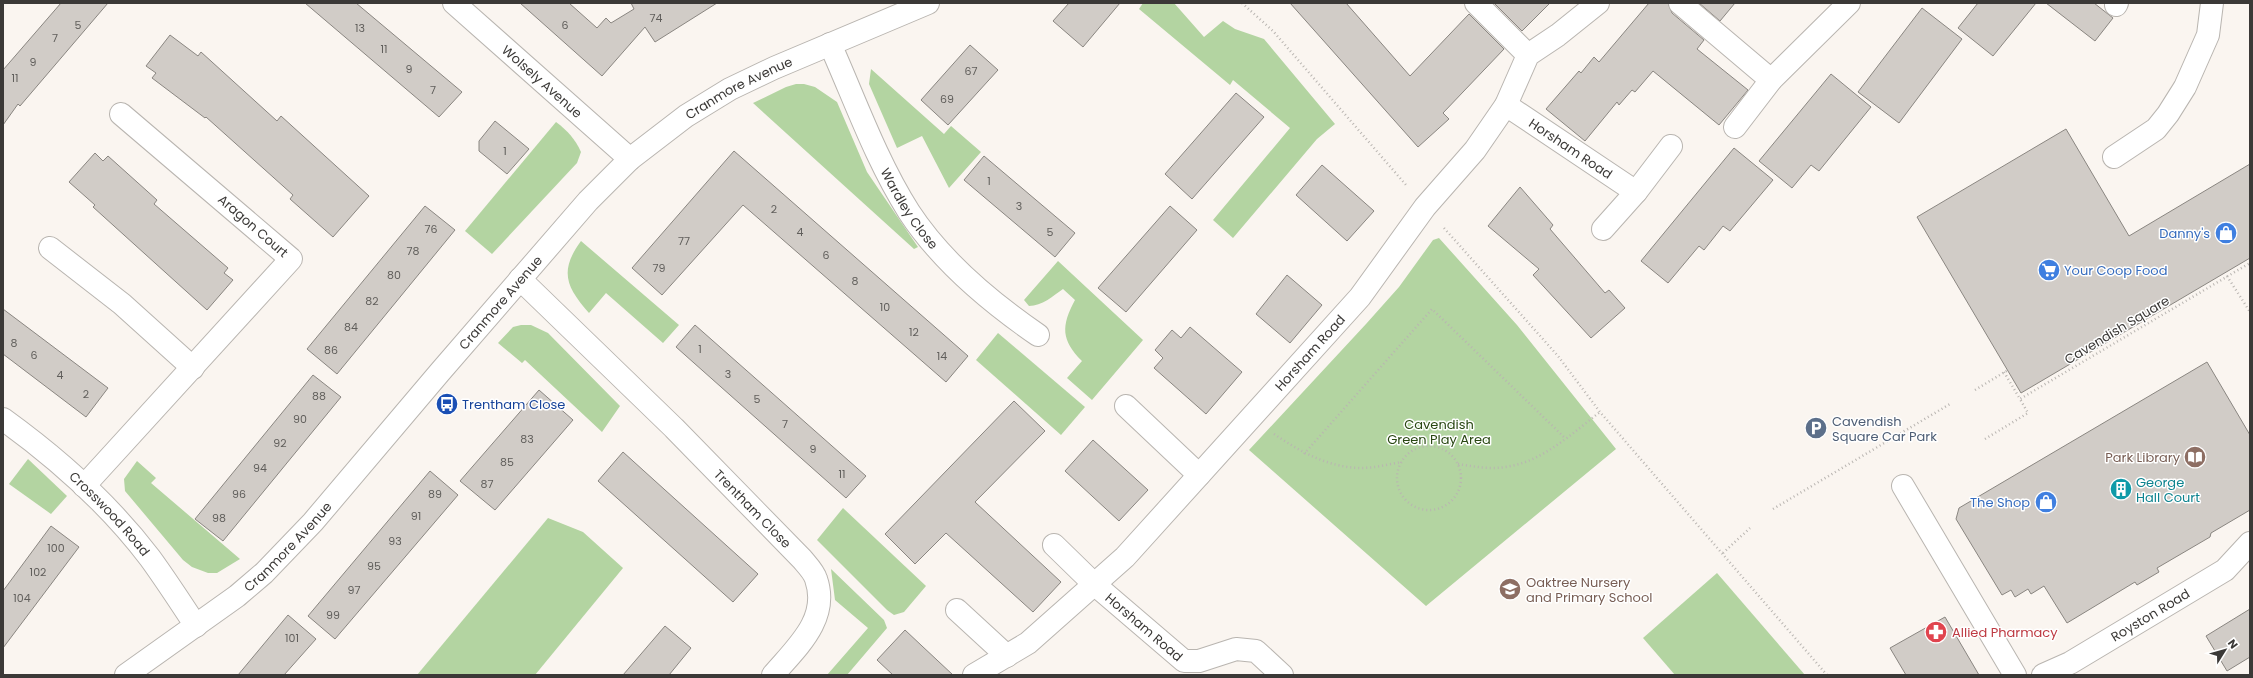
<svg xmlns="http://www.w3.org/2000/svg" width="2253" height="678" viewBox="0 0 2253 678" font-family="Poppins,sans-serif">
	<rect width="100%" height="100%" fill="#faf5f0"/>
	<g fill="#b3d4a1">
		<polygon points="1143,3 1174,3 1204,37 1223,21 1235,29 1264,39 1335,124 1317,139 1233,238 1213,220 1290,128 1233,80 1230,85 1139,9"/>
		<polygon points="871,69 944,134 951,126 981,152 949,188 922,136 897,148 869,84"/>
		<polygon points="796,84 804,84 815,87 837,102 867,172 918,247 914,249 753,103 786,87"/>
		<path d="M556 122C568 131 575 139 581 152L577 163 492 254 465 231Z"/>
		<polygon points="1439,238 1517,325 1616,449 1426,606 1249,450 1366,324 1399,287 1433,240"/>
		<path d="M581 241 679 325 663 343 606 293 589 313C566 287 559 271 581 241Z"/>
		<path d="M1058 261 1143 340 1092 400 1067 378 1082 361C1061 340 1061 326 1075 300L1063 289C1053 296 1042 306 1029 306L1024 300Z"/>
		<polygon points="521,325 531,325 548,333 620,406 602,432 525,360 522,363 498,343 513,327"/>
		<polygon points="998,333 1085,407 1061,435 976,360"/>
		<polygon points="28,459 67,496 51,514 9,484"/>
		<polygon points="137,461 156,478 151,483 240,559 217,573 208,573 192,567 183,560 125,491 124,479"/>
		<polygon points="843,508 926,586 904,612 894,615 887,610 817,540"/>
		<polygon points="548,518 583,532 623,568 535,675 417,675"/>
		<polygon points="831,569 884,620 887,628 847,675 827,675 868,628 835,600"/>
		<polygon points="1717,573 1805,675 1675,675 1643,638"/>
	</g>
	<g fill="#d1ccc7" stroke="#8a8681">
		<polygon points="61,3 108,3 20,106 18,104 3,125 3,70"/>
		<polygon points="305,3 356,3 462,92 439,117"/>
		<polygon points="520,3 569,3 597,28 606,18 611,23 634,9 631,3 717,3 655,42 645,27 602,76"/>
		<polygon points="1069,3 1120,3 1083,47 1053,21"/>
		<polygon points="1290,3 1346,3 1410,76 1469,14 1504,49 1443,113 1449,119 1418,147"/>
		<polygon points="1494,3 1550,3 1522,31"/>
		<polygon points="1649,3 1668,3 1672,13 1704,40 1697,49 1748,90 1719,125 1653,71 1635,92 1632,90 1619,105 1617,102 1585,141 1546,109 1579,71 1581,73 1594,57 1599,62"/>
		<polygon points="1699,3 1735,3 1720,21"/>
		<polygon points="1978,3 2036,3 1993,56 1958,28"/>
		<polygon points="2046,3 2094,3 2113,18 2095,41"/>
		<polygon points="1922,8 1962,39 1899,123 1858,92"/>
		<polygon points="170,35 198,56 201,52 277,121 281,116 369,196 333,237 290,199 293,195 206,117 205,118 152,78 156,73 146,66"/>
		<polygon points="970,45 998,70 948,125 921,100"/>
		<polygon points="1831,74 1871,107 1819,171 1811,165 1792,188 1759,161"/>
		<polygon points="1236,93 1264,117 1192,199 1165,174"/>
		<polygon points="495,121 529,149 507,174 479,151 479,141"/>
		<polygon points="2066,129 2129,236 2250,164 2250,258 2021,393 1917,217"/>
		<polygon points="1734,148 1773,180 1730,231 1723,226 1704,250 1699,246 1668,283 1641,261"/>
		<polygon points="734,151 968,356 946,382 743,205 662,295 632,268"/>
		<polygon points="95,153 103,161 108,156 157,200 154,204 228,268 224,273 233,280 207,310 93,207 95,205 69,182"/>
		<polygon points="984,156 1075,233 1055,257 964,180"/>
		<polygon points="1322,165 1374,211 1347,241 1296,195"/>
		<polygon points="1520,187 1553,225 1550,229 1605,293 1609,290 1625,308 1591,338 1533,275 1539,269 1488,226"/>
		<polygon points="425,206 455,230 337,374 307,349"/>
		<polygon points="1170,206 1197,230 1126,312 1098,288"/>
		<polygon points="1287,275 1322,305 1290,343 1256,314"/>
		<polygon points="3,309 108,388 86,417 3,354"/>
		<polygon points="695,325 866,476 846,498 676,347"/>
		<polygon points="1190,327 1242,372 1206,414 1154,368 1163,358 1155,350 1172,330 1181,338"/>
		<polygon points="2207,362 2250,435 2250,510 2211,533 2210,537 2157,568 2159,572 2137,585 2135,582 2067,623 2044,586 2031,594 2028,589 2015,597 2011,590 2002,595 1956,519 1959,508"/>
		<polygon points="313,375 341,397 223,541 195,519"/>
		<polygon points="539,390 573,420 495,510 460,481"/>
		<polygon points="1014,401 1045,431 975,502 1061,582 1033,612 946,533 915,564 885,534"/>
		<polygon points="1093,440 1148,490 1119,521 1065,471"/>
		<polygon points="623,452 758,574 733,602 598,481"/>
		<polygon points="430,471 458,495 335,639 308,616"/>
		<polygon points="51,526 79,547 3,648 3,591"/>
		<polygon points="2250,609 2250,657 2227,671 2206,636"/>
		<polygon points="288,615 316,639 284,675 238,675"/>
		<polygon points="1945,617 1979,675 1906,675 1890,648"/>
		<polygon points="665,626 691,648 669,675 623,675"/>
		<polygon points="905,630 922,646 953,675 893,675 877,660"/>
	</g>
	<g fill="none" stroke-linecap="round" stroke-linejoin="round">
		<g stroke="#b9b5b0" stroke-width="24">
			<g id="minor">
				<path id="s1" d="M454 3 630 159"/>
				<polyline points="1476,3 1528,55"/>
				<polyline points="1680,3 1771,80"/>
				<polyline points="2116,5 2117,3"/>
				<path id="s2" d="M830 44C855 100 876 160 909 212 941 261 990 302 1038 335"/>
				<path id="s3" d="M1506 105 1636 192"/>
				<polyline points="1735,127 1771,80 1849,3"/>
				<polyline points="2114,157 2156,129 2168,114 2185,87 2208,35 2212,3"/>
				<polyline points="1603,229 1636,192 1671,146"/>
				<polyline points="50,248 122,304 193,368"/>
				<path id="s4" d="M520 279 674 428 802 559C807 565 814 572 816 579 830 619 796 648 773 675"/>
				<polyline points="1126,406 1199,475"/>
				<path id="s5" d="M3 419C57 458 109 504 150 558 166 580 181 603 196 626"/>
				<polyline points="84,486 291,259 121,114"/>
				<polyline points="1903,486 2015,675"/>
				<path id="s6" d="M1054 545 1094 584 1184 661H1199L1236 649 1256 651 1282 675"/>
				<polyline points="957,610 1007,656"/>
				<path id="s7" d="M126 675 237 596 264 573 313 522 440 372 588 201 630 159 686 116 730 89 774 68 928 3"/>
				<path id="s8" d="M974 675 1028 643 1125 557 1360 297 1425 207 1475 150 1506 105 1528 55 1558 35 1598 3"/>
				<path id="s9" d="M2043 675 2070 663 2225 570 2250 543"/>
			</g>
		</g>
		<g stroke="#b9b5b1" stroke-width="2.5" stroke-dasharray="1 3" stroke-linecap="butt">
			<polyline points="1242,3 1273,31 1406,185"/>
			<polyline points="1444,228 1558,356 1600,412 1827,675"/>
			<polyline points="2227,276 2250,312"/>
			<polyline points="2004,372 2020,399 2250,263"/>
			<polyline points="1975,390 2008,370"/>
			<path d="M1274 434C1301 452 1329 468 1362 468 1375 468 1389 464 1402 462"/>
			<polyline points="1985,439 2028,413 2020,399"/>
			<circle cx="1429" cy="478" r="32"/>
			<polyline points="1304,454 1432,309 1565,438"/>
			<path d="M1458 464C1476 467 1493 470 1511 466 1544 460 1574 432 1600 412"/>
			<polyline points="1773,509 1950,404"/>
			<polyline points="1723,553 1750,528"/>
		</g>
		<use href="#minor" stroke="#fff" stroke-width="22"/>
	</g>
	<defs>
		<g id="shop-disc" transform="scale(1.15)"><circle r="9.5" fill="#3f7fe0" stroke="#fff"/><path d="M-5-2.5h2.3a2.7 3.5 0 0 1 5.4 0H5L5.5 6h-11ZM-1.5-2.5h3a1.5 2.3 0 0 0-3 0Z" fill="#fff"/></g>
		<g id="supermarket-disc" transform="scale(1.15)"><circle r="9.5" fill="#3f7fe0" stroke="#fff"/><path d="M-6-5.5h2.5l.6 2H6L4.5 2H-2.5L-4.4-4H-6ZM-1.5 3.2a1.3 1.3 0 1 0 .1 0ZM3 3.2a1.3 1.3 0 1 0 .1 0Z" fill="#fff"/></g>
		<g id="bus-disc" transform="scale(1.15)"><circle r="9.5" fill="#1a4fb4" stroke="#fff"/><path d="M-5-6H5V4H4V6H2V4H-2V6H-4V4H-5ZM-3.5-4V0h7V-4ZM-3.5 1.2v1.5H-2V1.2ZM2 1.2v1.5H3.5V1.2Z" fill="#fff"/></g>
		<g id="parking-disc" transform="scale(1.15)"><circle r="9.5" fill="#5c6f8a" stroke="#fff"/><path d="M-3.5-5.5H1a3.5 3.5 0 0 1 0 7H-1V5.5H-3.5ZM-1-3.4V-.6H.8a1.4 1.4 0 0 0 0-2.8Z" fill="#fff"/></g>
		<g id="library-disc" transform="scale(1.15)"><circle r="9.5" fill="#8d6e63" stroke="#fff"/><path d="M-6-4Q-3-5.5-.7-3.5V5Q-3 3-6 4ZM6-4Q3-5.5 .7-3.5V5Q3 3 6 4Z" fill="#fff"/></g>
		<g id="building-disc" transform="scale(1.15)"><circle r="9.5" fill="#0f9aa8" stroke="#fff"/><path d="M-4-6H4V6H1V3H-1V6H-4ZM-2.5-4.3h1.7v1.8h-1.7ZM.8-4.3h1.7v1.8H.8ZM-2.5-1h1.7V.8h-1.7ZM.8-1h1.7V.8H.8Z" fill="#fff"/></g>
		<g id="school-disc" transform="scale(1.15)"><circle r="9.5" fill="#8d6e63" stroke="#fff"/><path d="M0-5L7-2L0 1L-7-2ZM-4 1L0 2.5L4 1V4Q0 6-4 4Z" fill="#fff"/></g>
		<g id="pharmacy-disc" transform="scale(1.15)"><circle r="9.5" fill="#e0444e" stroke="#fff"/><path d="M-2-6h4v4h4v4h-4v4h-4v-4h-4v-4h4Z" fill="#fff"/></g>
	</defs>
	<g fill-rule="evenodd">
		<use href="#shop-disc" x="2226" y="233"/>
		<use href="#supermarket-disc" x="2049" y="270"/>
		<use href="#bus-disc" x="447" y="404"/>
		<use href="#parking-disc" x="1816" y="428"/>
		<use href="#library-disc" x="2195" y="457"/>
		<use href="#building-disc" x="2121" y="489"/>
		<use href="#shop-disc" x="2046" y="502"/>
		<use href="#school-disc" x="1510" y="589"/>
		<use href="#pharmacy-disc" x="1936" y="632"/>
	</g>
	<g text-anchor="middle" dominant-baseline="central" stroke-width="3" stroke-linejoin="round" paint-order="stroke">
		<g font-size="11" fill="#605e5b">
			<text x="656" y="18">74</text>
			<text x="78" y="25">5</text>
			<text x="565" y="25">6</text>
			<text x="360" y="28">13</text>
			<text x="55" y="38">7</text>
			<text x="384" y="49">11</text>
			<text x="33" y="62">9</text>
			<text x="409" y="69">9</text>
			<text x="971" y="71">67</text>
			<text x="15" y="78">11</text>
			<text x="433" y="90">7</text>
			<text x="947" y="99">69</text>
			<text x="505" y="151">1</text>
			<text x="989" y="181">1</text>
			<text x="1019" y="206">3</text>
			<text x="774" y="209">2</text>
			<text x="431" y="229">76</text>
			<text x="800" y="232">4</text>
			<text x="1050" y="232">5</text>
			<text x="684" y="241">77</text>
			<text x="413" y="251">78</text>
			<text x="826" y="255">6</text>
			<text x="659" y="268">79</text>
			<text x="394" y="275">80</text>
			<text x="855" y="281">8</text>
			<text x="372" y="301">82</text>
			<text x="885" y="307">10</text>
			<text x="351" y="327">84</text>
			<text x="914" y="332">12</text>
			<text x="14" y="343">8</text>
			<text x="700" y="349">1</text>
			<text x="331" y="350">86</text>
			<text x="34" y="355">6</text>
			<text x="942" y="356">14</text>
			<text x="728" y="374">3</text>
			<text x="60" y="375">4</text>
			<text x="86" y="394">2</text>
			<text x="319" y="396">88</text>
			<text x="757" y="399">5</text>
			<text x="300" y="419">90</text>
			<text x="785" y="424">7</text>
			<text x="527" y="439">83</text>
			<text x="280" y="443">92</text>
			<text x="813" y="449">9</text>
			<text x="507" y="462">85</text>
			<text x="260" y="468">94</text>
			<text x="842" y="474">11</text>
			<text x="487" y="484">87</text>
			<text x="239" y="494">96</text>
			<text x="435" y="494">89</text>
			<text x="416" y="516">91</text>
			<text x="219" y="518">98</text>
			<text x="395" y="541">93</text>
			<text x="56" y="548">100</text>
			<text x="374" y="566">95</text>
			<text x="38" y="572">102</text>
			<text x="354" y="590">97</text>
			<text x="22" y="598">104</text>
			<text x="333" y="615">99</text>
			<text x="292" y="638">101</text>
		</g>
		<g font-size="13" fill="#3b3937" stroke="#fff">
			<text stroke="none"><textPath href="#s1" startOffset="118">Wolsely Avenue</textPath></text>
			<text stroke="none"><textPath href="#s7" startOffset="855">Cranmore Avenue</textPath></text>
			<text stroke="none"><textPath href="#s3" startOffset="78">Horsham Road</textPath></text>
			<text stroke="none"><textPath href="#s2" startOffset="183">Wardley Close</textPath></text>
			<text transform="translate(253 226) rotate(41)">Aragon Court</text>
			<text stroke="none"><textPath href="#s7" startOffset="531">Cranmore Avenue</textPath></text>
			<text transform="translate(2117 330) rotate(-31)">Cavendish Square</text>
			<text stroke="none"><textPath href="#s8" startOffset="468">Horsham Road</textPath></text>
			<text stroke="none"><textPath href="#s4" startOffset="327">Trentham Close</textPath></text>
			<text stroke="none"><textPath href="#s5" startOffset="143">Crosswood Road</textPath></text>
			<text stroke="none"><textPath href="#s7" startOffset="207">Cranmore Avenue</textPath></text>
			<text stroke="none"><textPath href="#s9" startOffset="123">Royston Road</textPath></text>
			<text stroke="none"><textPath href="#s6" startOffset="122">Horsham Road</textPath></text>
		</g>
		<g font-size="13" fill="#366cbe" stroke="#fff" text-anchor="end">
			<text x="2210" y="233">Danny's</text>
			<text x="2064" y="270" text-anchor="start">Your Coop Food</text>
			<text x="2030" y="502">The Shop</text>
		</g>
		<g font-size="13" fill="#164399" stroke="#fff" text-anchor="start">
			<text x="462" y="404">Trentham Close</text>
		</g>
		<g font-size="13" fill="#4e5e75" stroke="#fff" text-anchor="start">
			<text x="1832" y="421">Cavendish<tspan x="1832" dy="15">Square Car Park</tspan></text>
		</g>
		<g font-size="13" fill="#294712" stroke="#fff">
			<text x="1439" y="424">Cavendish<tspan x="1439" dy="15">Green Play Area</tspan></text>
		</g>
		<g font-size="13" fill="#785e54" stroke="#fff" text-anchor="end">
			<text x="2180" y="457">Park Library</text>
			<text x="1526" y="582" text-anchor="start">Oaktree Nursery<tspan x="1526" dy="15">and Primary School</tspan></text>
		</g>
		<g font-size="13" fill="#0d838f" stroke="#fff" text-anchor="start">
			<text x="2136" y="482">George<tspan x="2136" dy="15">Hall Court</tspan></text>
		</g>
		<g font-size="13" fill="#be3a42" stroke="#fff" text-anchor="start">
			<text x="1952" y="632">Allied Pharmacy</text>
		</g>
	</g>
	<rect width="2253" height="678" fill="none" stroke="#3b3937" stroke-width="8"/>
	<g transform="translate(2225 650) rotate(53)" stroke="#ffffff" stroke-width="3" paint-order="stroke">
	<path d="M0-3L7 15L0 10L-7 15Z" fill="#3b3937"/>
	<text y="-6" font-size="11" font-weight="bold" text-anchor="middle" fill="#3b3937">N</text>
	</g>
</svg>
